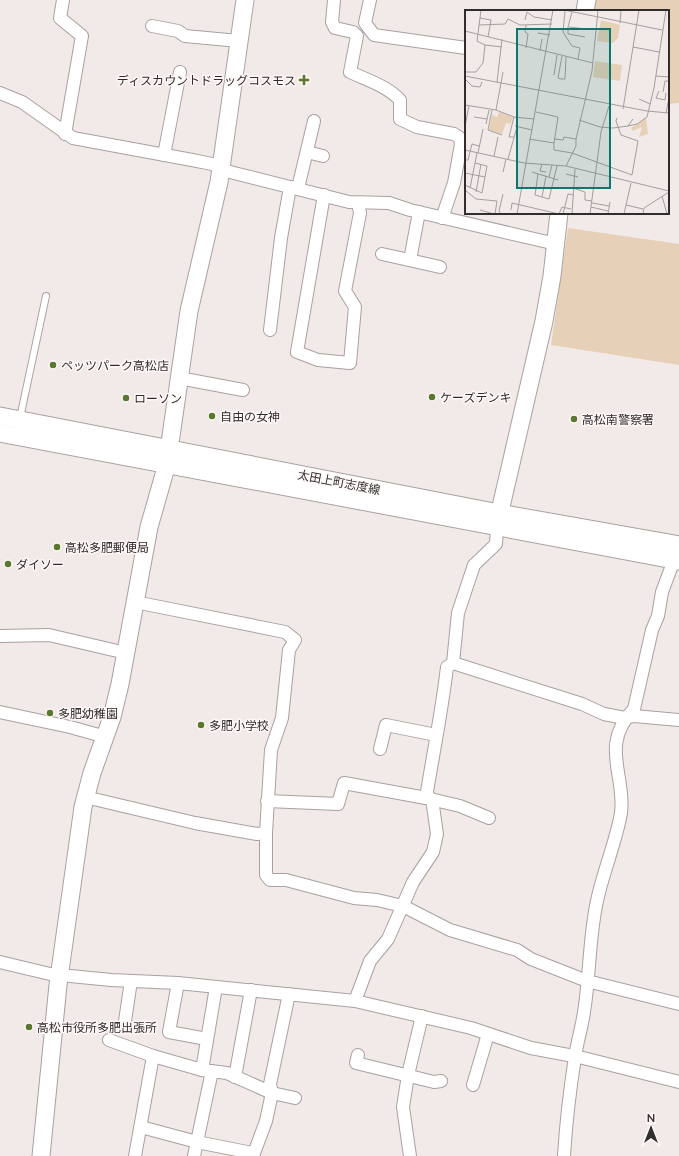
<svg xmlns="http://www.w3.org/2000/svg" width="679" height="1156" viewBox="0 0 679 1156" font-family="Lato,'Noto Sans JP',sans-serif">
	<rect width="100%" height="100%" fill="#f2eae9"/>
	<g fill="#e6d0b8">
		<polygon points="593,0 679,0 679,103 668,104 668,11 591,11"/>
		<polygon points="568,228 679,244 679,365 551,345"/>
	</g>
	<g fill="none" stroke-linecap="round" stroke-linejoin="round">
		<g stroke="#a9a1a0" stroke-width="8">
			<polyline id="lane" points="20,418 46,296"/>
		</g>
		<g stroke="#a9a1a0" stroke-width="14">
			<g id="street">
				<polyline points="63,0 60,18 82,36 65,134"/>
				<path d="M334 0 332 22 335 28 353 32 357 36 350 72C367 80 387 86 400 100V119L417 127 454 134 460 138 461 144 454 183 442 218"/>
				<polyline points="370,0 365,23 374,35 466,48"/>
				<polyline points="152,26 178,31 185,36 239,41"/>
				<polyline points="0,93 22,102 73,138 192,160 212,164 230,172 349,202 389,203 410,210 556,244"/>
				<polyline points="307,152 323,156"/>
				<polyline points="164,155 180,72"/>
				<polyline points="298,188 314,121"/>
				<polyline points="324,195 297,352 318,360 350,363 355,307 345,291 360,213 358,203"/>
				<polyline points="382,254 440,267"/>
				<polyline points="410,260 419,212"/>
				<polyline points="270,330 281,238 290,187"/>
				<polyline points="179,378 243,390"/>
				<polyline points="0,636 49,635 126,653"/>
				<polyline points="453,663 582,704 604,714 625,718 634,716 679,720"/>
				<polyline points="0,712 70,727 106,737"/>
				<polyline points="380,749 386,725 436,735"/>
				<polyline points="85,797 195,823 257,834 266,833 271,750 282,718 289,650 295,640 285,632 135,602"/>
				<polyline points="426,798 460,806 489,818"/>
				<path d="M267 801 338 804 344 783 426 798C433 754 442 711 447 667L453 663 458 613 474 565 496 544 497 526"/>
				<polyline points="266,833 266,875 270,880 286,880 354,898 377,900 403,906 450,930 517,950 531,959 587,981 679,1004"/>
				<polyline points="0,962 50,974 111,980 178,983 355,1001 471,1028 531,1048 579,1057 679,1082"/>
				<polyline points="178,983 169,1032 207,1039"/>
				<polyline points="355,1001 370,961 388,939 413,882 433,852 437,834 432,799"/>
				<polyline points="125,1021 131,981"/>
				<polyline points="109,1040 153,1056 202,1070 227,1073 272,1093 295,1098"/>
				<polyline points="358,1055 356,1063 434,1082 441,1081"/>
				<polyline points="202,1070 216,987"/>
				<polyline points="235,1077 251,990"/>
				<polyline points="473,1085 488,1034"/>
				<polyline points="141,1127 197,1142 252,1153"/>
				<polyline points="135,1156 153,1056"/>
				<polyline points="194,1156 212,1071"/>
				<polyline points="253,1156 266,1121 272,1093 270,1084 289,994"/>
				<polyline points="410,1156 403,1107 408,1075 422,1016"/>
				<path d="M564 1156C566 1123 570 1089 575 1057 577 1042 582 1027 584 1012 590 975 589 937 597 901 603 872 616 842 621 813 626 775 599 745 634 709L652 630 658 616 662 592 674 560"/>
			</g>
		</g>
		<g stroke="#a9a1a0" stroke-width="19">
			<g id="secondary">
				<polyline points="585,11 587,0"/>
				<polyline points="0,416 499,513 679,545"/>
				<polyline points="0,433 679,561"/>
				<polyline points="497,524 544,321 552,276 559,213"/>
				<polyline points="41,1156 58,985 83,807 92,773 112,717 120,684 149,527 167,464 189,311 219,182 245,0"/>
			</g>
		</g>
		<use href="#lane" stroke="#fff" stroke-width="6"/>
		<use href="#street" stroke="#fff" stroke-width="12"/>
		<use href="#secondary" stroke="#fff" stroke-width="17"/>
	</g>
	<g fill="#59782f" stroke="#fef8f7" stroke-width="1.5">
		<path d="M302 74h4v4h4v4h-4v4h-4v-4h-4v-4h4z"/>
		<circle cx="53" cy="365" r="4"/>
		<circle cx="432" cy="397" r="4"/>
		<circle cx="126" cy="398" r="4"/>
		<circle cx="212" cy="416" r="4"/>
		<circle cx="574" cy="419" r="4"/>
		<circle cx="57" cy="547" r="4"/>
		<circle cx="8" cy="564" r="4"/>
		<circle cx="50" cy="713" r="4"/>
		<circle cx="201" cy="725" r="4"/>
		<circle cx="29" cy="1027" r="4"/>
	</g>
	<g text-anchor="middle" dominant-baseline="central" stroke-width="3" stroke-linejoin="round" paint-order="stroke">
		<g font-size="12" fill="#302d2d" stroke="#fef8f7" text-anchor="start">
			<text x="296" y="80" text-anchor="end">ディスカウントドラッグコスモス</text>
			<text x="61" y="365">ペッツパーク高松店</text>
			<text x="440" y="397">ケーズデンキ</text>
			<text x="134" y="398">ローソン</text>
			<text x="220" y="416">自由の女神</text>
			<text x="582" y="419">高松南警察署</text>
			<text x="65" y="547">高松多肥郵便局</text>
			<text x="16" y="564">ダイソー</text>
			<text x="58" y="713">多肥幼稚園</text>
			<text x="209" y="725">多肥小学校</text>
			<text x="37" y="1027">高松市役所多肥出張所</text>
		</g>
		<g font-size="12" fill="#302d2d" stroke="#fef8f7">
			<text transform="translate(339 482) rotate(11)">太田上町志度線</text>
		</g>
	</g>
	<g transform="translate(465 10)">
		<rect width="204" height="204" fill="#f2eae9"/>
		<path d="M136 10 155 15 153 28 148 33 132 31ZM130 51 157 55 155 71 128 67ZM34 102 48 107 46 114 41 113 37 124 24 120 27 105 32 107ZM181 108 183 124 174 127 177 117 168 121 166 118Z" fill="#e6d0b8"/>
		<path fill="none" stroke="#a49e9e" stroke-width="1" d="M16 0 15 8 26 10 23 27M99 0 197 20M100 1 98 22 107 36 115 38 113 49M60 10 62 2 69 7 87 10M155 13 156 1M14 15 40 14 43 9 55 15 87 14M61 15 60 22 63 24 61 38M103 17V24L120 27M103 17 107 2M104 17 121 19M0 21 128 53M73 23 85 25M20 35 37 37M168 37 194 42M75 41 77 29M97 46 93 68 96 69H100L101 47M0 62H11L18 53 20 35 12 31 15 8M89 65 92 45M0 66 182 101 204 103M191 66 204 67M0 69 7 76 15 77 17 72M32 72 37 29M194 81 191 88 200 90 201 83M198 82 200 71H204M174 89 185 94M0 95 31 100 49 107 44 127H49M158 99 174 0M27 100 23 120 37 125M31 100 38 62M201 103 204 88M9 107 22 109M49 107 69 109M114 110 135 117 148 118 163 116 168 109M21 114 24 100M0 116 4 96M50 116 67 120M163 116 172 114 182 107 189 78 201 0M64 129 89 133 93 107 71 102M89 129 98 130 99 127 111 129 127 61 133 0M89 133V140L107 143 167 165 173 131 156 125 151 111 152 108M0 140 59 153 101 156 204 181M13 143 18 119M29 146 33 127M43 149 52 117M0 150H3L7 134 14 136M77 154 75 161 81 162M101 156 111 136V129M38 162 41 149M67 162 93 170M0 163 20 167M73 164 70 185 77 187 81 166M101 164 113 167M84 167 87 155M0 175 17 183 22 156 10 153M5 178 12 143M108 178 120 182V190L127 191M0 180 11 189 32 191 30 204M11 182 16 154M197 186 202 204M77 187 84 189 92 156M127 193 144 196M161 195 178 199M126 197 143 201M15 200 29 204M46 200 47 193 94 204 97 197 106 199M36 204 34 201 38 184M52 204 88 0M98 204 103 184 109 185M107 204 110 159M125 204 136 122 144 96M143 204 145 192M159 204 166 173M178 204 179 198 204 182"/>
		<path fill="#0f766e" fill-opacity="0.15" stroke="#0f766e" stroke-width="2" d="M52 19H145V178H52Z"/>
		<rect width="204" height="204" fill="none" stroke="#302d2d" stroke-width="2"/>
	</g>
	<g transform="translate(651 1128)" stroke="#fef8f7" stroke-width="3" paint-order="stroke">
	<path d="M0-3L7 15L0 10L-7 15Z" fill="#302d2d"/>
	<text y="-6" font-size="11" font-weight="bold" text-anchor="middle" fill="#302d2d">N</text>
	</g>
</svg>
